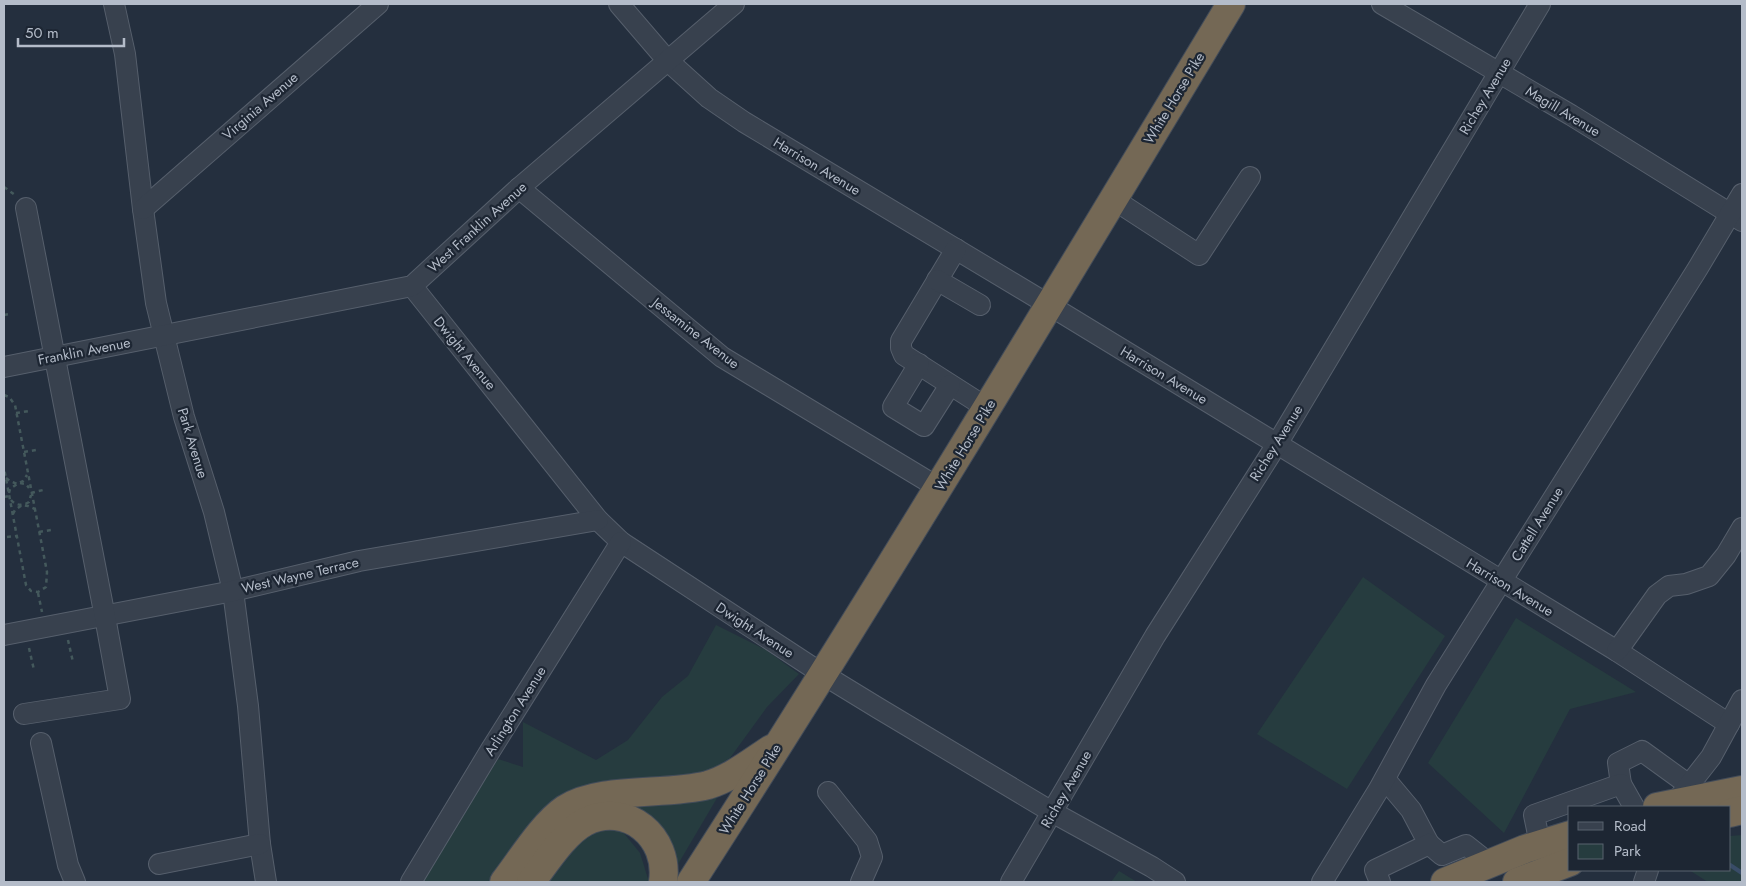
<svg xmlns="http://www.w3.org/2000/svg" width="1746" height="886" viewBox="0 0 1746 886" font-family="Jost,sans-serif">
	<rect width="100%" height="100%" fill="#242f3e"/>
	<g fill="#263c3f">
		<polygon points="1363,577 1445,636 1347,789 1257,734"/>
		<polygon points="1516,618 1636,692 1570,709 1504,833 1428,763"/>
		<polygon points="716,625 766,650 799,674 767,707 730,758 698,778 630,787 491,882 421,882 498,759 523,767 523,722 596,760 628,740 662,697 688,676"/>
		<polygon points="720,793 674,871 622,804"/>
		<polygon points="618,826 640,853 649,882 549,882 584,837"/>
		<polygon points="1742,835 1742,882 1708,882 1689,870 1730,870 1730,836"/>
		<polygon points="1119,871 1137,882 1111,882"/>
	</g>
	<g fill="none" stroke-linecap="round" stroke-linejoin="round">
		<polyline stroke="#394c67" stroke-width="4.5" points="1730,865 1742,873"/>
		<g stroke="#565f6c" stroke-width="22">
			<g id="minor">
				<polyline points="114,4 125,54 143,209 156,303 184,417 214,512 233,591 248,706 260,844 266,882"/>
				<polyline points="619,4 667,60 709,98 744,122 1049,305 1617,651 1729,724"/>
				<polyline points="1382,4 1571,115 1742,221"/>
				<polyline points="519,188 722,357 939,488"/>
				<polyline points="1113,199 1199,255 1250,177"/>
				<polyline points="143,209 378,4"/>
				<polyline points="956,249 901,341 901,348 904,355 987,408"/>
				<polyline points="937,280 980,305"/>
				<polyline points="412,286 598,520 621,542 824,675 878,708 1052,812 1152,867 1175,882"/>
				<polyline points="919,364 893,407 924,426 950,385"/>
				<polyline points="4,367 412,286 519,188 734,4"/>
				<polyline points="4,635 233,591 359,561 598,520"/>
				<polyline points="1617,651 1657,595 1669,586 1686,584 1709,576 1726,555 1742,528"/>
				<polyline points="24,714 120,699 105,617 26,208"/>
				<polyline points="41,743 68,865 75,882"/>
				<polyline points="1385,779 1411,810 1429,844"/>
				<polyline points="1621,784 1618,763 1642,751 1689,785"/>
				<polyline points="828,792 867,841 872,857 861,882"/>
				<polyline points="1675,803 1711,757 1742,700"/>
				<polyline points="1540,844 1534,815 1621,784 1634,807"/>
				<polyline points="159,864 260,844"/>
				<polyline points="411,882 490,751 621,542"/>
				<polyline points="1011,882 1155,636 1277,444 1540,4"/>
				<polyline points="1322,882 1379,789 1436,685 1698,268 1742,194"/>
				<polyline points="1380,882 1375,870 1429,844 1442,855 1466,845 1490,864"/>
				<polyline points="1644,882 1648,870"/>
			</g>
		</g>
		<g stroke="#434c59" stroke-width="30">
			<g id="highway">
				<polyline points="1657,807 1742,790"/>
				<polyline points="1730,813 1742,810"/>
				<path d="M504 882C521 860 543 824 565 809 601 786 666 796 708 785 731 778 751 762 771 749"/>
				<path d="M531 882C545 864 564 833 585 822 627 801 670 837 663 882"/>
				<path d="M691 882C877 593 1054 298 1231 4"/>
				<polyline points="1445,882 1525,849 1570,835"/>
				<polyline points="1517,882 1570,862"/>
			</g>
		</g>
		<g stroke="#44595c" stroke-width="2.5" stroke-dasharray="4 4" stroke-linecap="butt">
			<polyline points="4,187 15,195"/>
			<polyline points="4,315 10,314"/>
			<polyline points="4,395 9,397 15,405 47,572 46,587 38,592 31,591 26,585 4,468"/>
			<polyline points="16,413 29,411"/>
			<polyline points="24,452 36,450"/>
			<polyline points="6,478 10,481 17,484 23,481 27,475"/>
			<polyline points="20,483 26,484 29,488"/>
			<polyline points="9,493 10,489 17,484"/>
			<polyline points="31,493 43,490"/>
			<polyline points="4,497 9,496"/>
			<path d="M11 500C16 506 23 506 29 502L31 495"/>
			<polyline points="13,514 15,510 22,505 28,506 35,509"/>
			<polyline points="39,532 51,530"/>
			<polyline points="7,537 17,536"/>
			<polyline points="38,593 42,612"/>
			<polyline points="68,640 73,662"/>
			<polyline points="29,648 34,670"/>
		</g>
		<use href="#minor" stroke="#38414e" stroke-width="20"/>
		<use href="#highway" stroke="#746855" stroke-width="28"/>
	</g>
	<g text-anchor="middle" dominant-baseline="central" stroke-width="4.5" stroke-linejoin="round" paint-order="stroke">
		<g font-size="14" fill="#b4bcc9" stroke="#1d2633">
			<text transform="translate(1485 96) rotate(-59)">Richey Avenue</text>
			<text transform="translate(1174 98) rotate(-59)">White Horse Pike</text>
			<text transform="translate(260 106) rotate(-41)">Virginia Avenue</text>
			<text transform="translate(1563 111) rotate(31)">Magill Avenue</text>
			<text transform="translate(817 166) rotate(31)">Harrison Avenue</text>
			<text transform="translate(477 227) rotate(-42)">West Franklin Avenue</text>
			<text transform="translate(696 333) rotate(38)">Jessamine Avenue</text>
			<text transform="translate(84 351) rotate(-11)">Franklin Avenue</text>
			<text transform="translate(465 353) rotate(51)">Dwight Avenue</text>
			<text transform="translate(1164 375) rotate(31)">Harrison Avenue</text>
			<text transform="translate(193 443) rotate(73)">Park Avenue</text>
			<text transform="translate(1276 443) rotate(-58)">Richey Avenue</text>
			<text transform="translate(965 445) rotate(-59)">White Horse Pike</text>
			<text transform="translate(1537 524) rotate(-58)">Cattell Avenue</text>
			<text transform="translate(300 575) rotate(-13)">West Wayne Terrace</text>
			<text transform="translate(1510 587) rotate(31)">Harrison Avenue</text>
			<text transform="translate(755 630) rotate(33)">Dwight Avenue</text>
			<text transform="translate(515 711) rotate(-58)">Arlington Avenue</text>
			<text transform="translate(750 789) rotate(-58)">White Horse Pike</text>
			<text transform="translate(1066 789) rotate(-60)">Richey Avenue</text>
		</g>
	</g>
	<rect width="1746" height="886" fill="none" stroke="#b4bcc9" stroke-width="10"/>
	<rect x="1568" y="806" width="162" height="65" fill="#1d2633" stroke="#59626f"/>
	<rect x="1578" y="822" width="25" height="8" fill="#38414e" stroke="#59626f"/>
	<text x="1614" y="831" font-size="15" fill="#b4bcc9">Road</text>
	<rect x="1578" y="844" width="25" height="15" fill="#263c3f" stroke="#59626f"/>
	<text x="1614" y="856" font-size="15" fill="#b4bcc9">Park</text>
	<path d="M18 38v8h106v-8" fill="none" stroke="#b4bcc9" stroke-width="2.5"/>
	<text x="25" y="38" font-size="15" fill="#b4bcc9" stroke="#1d2633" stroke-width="4" paint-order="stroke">50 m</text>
</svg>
